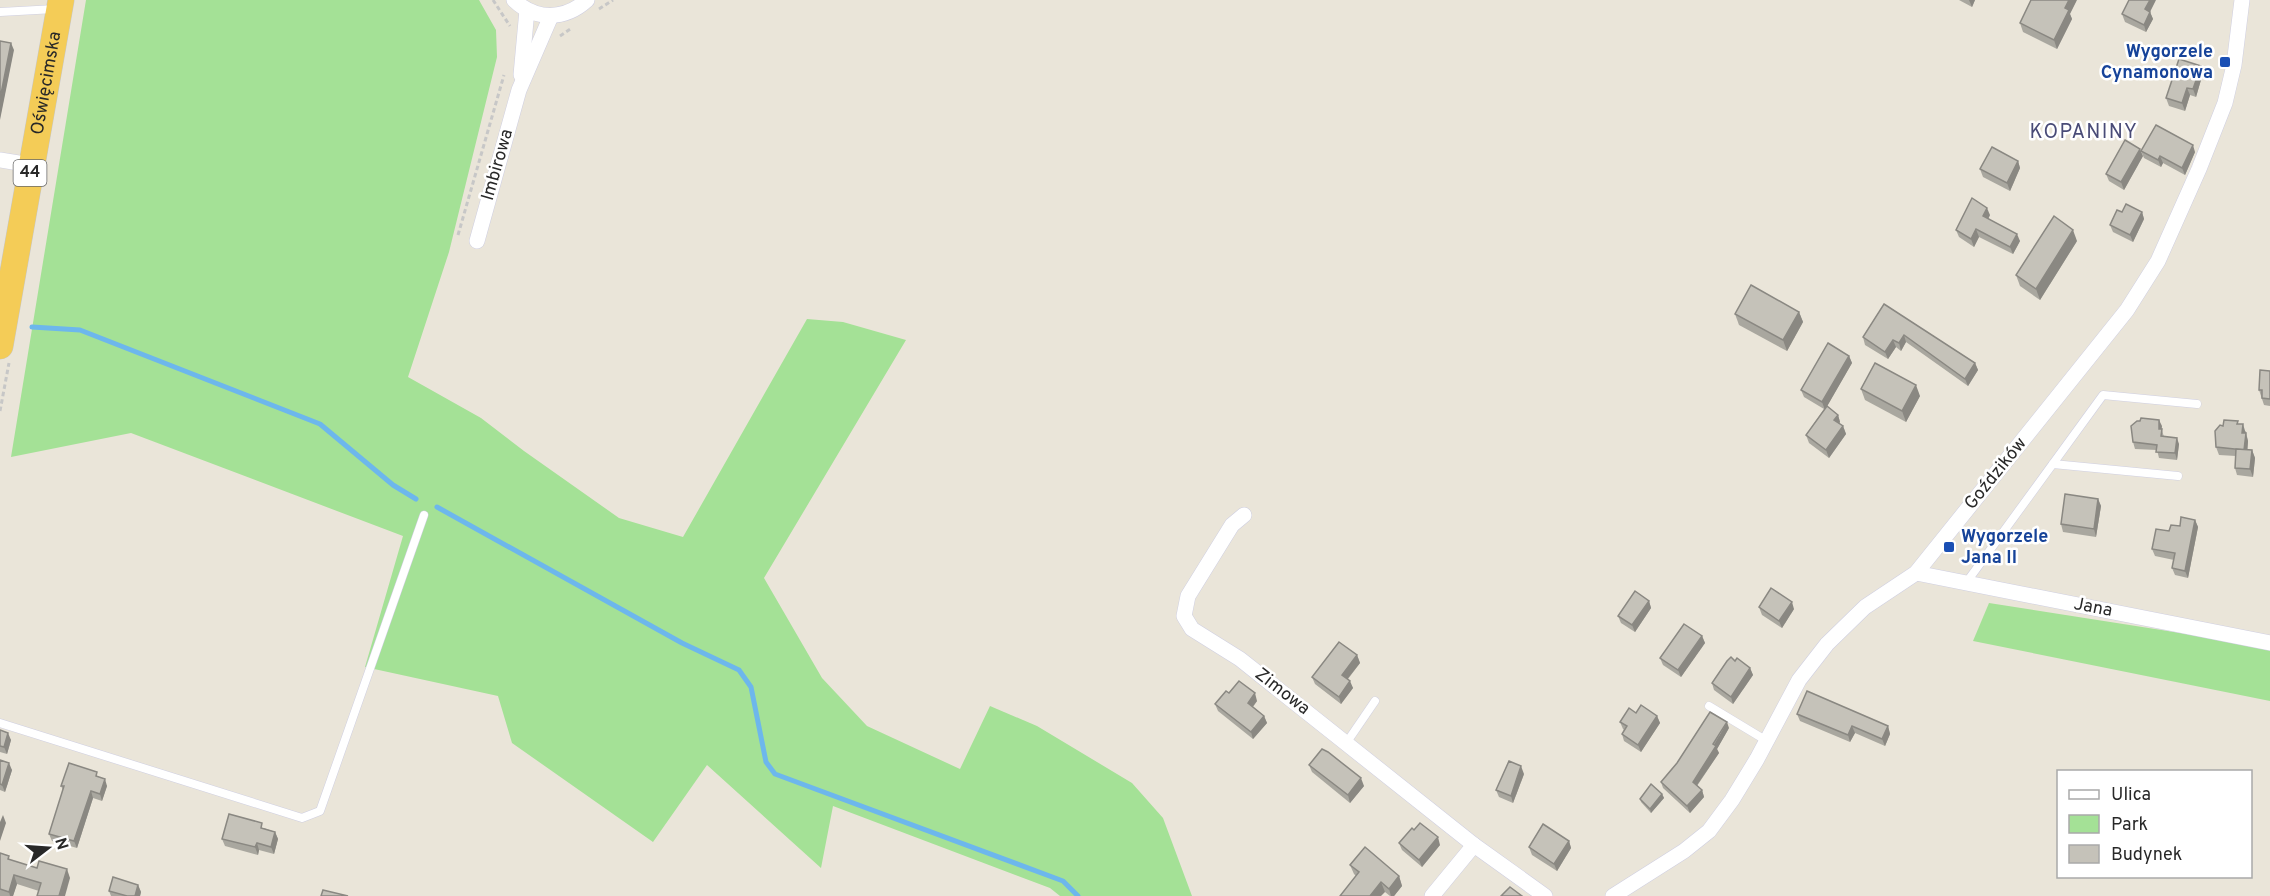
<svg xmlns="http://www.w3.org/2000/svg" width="2270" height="896" viewBox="0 0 2270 896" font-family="Overpass,sans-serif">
	<rect width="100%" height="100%" fill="#eae5d9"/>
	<g fill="#a4e196">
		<polygon points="86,0 479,0 496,30 497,57 449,252 408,377 481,418 524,451 619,518 683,537 807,319 843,322 906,340 764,578 822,678 867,726 960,769 990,706 1037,726 1132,783 1163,818 1192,896 1060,896 1050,888 833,806 821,868 707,765 653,842 512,743 498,696 365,667 403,536 131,433 11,457"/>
		<polygon points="1989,603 2270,647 2270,701 1973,641"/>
	</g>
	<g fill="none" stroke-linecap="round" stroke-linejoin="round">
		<g stroke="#6db7ec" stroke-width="5">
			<polyline points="32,327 80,330 320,424 393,485 416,499"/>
			<polyline points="437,507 682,643 739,670 751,687 766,762 775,774 1063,881 1078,896"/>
		</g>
		<g stroke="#cfcfe1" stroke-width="9">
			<g id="service">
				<polyline points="0,12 55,9"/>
				<polyline points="2053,464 2178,476"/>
				<polyline points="1966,583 2103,395 2197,404"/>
				<polyline points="1709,706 1767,741"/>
				<polyline points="0,723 302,818 320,811 424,515"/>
				<polyline points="1347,742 1375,701"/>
			</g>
		</g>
		<g stroke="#cfcfe1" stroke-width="16">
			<g id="minor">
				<path d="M514 0C536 21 565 20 587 0"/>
				<polyline points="521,75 527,10"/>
				<polyline points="0,160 31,165"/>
				<polyline points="477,241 519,90 551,16"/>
				<polyline points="1244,515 1232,525 1188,596 1184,616 1192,629 1240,659 1474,845"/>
				<polyline points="1916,573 2270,643"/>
				<polyline points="1432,896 1474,845 1545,896"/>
				<polyline points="1613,896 1684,851 1709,831 1732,800 1757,759 1799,680 1827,644 1865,607 1916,573 2127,310 2158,261 2199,169 2225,103 2234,65 2242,0"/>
			</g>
		</g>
		<g stroke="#c7c7c7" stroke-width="27">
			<g id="trunk">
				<path id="s1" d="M0 346 61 0"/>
			</g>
		</g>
		<g stroke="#c7c7c7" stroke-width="3" stroke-dasharray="4.5 3" stroke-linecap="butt">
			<polyline points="493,0 510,26"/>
			<polyline points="599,9 613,0"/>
			<polyline points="560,36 572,28"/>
			<polyline points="458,235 504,75"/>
			<polyline points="0,411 9,363"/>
		</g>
		<use href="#service" stroke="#fff" stroke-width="8"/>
		<use href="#minor" stroke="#fff" stroke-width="15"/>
		<use href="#trunk" stroke="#f4cc57" stroke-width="26"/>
	</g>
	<g fill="#a9a79f">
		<polygon points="1959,0 1975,0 1972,7"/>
		<polygon points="2150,12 2153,19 2146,32 2125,22 2122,14"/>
		<polygon points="2070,14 2072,19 2057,49 2023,32 2020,23"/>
		<polygon points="2203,73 2196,97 2190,95 2185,111 2169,106 2166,98"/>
		<polygon points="2141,151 2195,152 2185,175 2163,163 2161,167 2144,158"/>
		<polygon points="2143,156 2124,190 2109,181 2106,174"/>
		<polygon points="2018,161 2020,168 2010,191 1983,177 1980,169"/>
		<polygon points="2122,212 2142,212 2144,219 2133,242 2113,232 2110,225"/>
		<polygon points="1990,215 1988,219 2020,241 2013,254 1979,237 1974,247 1959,237 1956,230"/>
		<polygon points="2077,241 2040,300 2020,286 2016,275"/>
		<polygon points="1884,304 1975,363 1978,370 1968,386 1906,342 1901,351 1896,347 1888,359 1865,345 1863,337"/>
		<polygon points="1799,312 1803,322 1787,351 1739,325 1735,314"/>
		<polygon points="1849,356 1852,363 1827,406 1838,415 1840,422 1839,423 1843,426 1846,434 1829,458 1809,443 1806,435 1824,409 1804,397 1801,390"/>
		<polygon points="2270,371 2270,406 2264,405 2259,390"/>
		<polygon points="1861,389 1920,396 1906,422 1865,400"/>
		<polygon points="2159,420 2164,437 2179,444 2177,460 2159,458 2157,450 2135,449 2133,442"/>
		<polygon points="2239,424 2246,432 2248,441 2247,450 2252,450 2255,458 2253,477 2237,475 2235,468 2236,456 2219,455 2216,447"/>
		<polygon points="2098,499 2101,506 2096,537 2063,532 2061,524"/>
		<polygon points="2195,520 2198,527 2188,578 2175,575 2172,568 2174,560 2155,556 2152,549 2169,531"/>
		<polygon points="1649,601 1651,608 1635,632 1621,623 1618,616"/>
		<polygon points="1759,607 1794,609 1782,628 1762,615"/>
		<polygon points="1702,636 1705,643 1681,677 1663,665 1660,658"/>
		<polygon points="1357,655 1360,663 1348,679 1353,688 1341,704 1315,684 1312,677"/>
		<polygon points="1735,661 1750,668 1753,675 1733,704 1714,690 1712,683"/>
		<polygon points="1257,701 1253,707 1264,716 1267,723 1253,739 1218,711 1215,704"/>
		<polygon points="1636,713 1657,716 1660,723 1641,752 1624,741 1622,734 1624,730 1623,729 1620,722"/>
		<polygon points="1797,714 1888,726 1890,734 1885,746 1855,733 1850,742 1800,721"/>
		<polygon points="1729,728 1717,749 1719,753 1697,786 1702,790 1704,797 1690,813 1663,788 1661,782"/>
		<polygon points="0,730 11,740 7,754 0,752"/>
		<polygon points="0,760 12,770 5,792 0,790"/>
		<polygon points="1309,765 1364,786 1350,803 1312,772"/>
		<polygon points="1524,774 1513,803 1499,797 1496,790"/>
		<polygon points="98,777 107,786 102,801 93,798 77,848 52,841 49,834 63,790 61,786"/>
		<polygon points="1662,794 1664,798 1651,813 1641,802 1640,799"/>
		<polygon points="264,828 275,832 278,839 274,854 259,850 258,855 225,846 222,839"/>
		<polygon points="1569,841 1571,848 1557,871 1532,855 1529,847"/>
		<polygon points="1399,843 1440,845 1422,867 1402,850"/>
		<polygon points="0,853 11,860 70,878 39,891 17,884 13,896 0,896"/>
		<polygon points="1350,865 1399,876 1402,886 1394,896 1390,896 1385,892 1356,876 1354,874"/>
		<polygon points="138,885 141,892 140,896 111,896 109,891"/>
	</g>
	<g fill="#8a8882">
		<polygon points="1969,0 1975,0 1972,7"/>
		<polygon points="2069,0 2077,0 2070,14 2072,19 2057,49 2054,40 2065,8"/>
		<polygon points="2150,0 2156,0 2150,12 2153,19 2146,32 2144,25 2145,9"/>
		<polygon points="11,43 14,50 0,120 0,99"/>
		<polygon points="2201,66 2203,73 2196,97 2193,89"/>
		<polygon points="2187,88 2190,95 2185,111 2182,103"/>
		<polygon points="2193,145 2195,152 2185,175 2182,168"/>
		<polygon points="2140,149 2143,156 2124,190 2121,182"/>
		<polygon points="2160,156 2163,163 2161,167 2158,160"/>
		<polygon points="2018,161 2020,168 2010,191 2007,183"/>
		<polygon points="1987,208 1990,215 1986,223 1983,216"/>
		<polygon points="2142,212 2144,219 2133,242 2130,235"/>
		<polygon points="1976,229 1979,237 1974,247 1971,239"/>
		<polygon points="2073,230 2077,241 2040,300 2036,289"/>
		<polygon points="2017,234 2020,241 2013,254 2010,247"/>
		<polygon points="1799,312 1803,322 1787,351 1783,340"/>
		<polygon points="1904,335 1906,342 1901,351 1899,343"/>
		<polygon points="1893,340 1896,347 1888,359 1885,352"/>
		<polygon points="1849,356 1852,363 1825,410 1822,402"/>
		<polygon points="1975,363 1978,370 1968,386 1965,379"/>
		<polygon points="1916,385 1920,396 1906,422 1902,411"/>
		<polygon points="1838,415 1840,422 1837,427 1834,420"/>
		<polygon points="2159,420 2162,426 2161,435 2159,429"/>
		<polygon points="2243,424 2248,441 2247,457 2244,450 2242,433"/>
		<polygon points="1843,426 1846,434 1829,458 1826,450"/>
		<polygon points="2177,438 2179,444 2177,460 2175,453"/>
		<polygon points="2252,450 2255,458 2253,477 2250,469"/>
		<polygon points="2098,499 2101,506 2096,537 2094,529"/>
		<polygon points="2195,520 2198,527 2188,578 2185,571"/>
		<polygon points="1649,601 1651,608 1635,632 1632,625"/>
		<polygon points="1792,602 1794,609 1782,628 1779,621"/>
		<polygon points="1702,636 1705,643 1681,677 1678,670"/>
		<polygon points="1357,655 1360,663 1345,682 1342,675"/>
		<polygon points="1750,668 1753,675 1733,704 1731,697"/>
		<polygon points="1350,681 1353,688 1341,704 1339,697"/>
		<polygon points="1255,693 1257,701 1250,710 1248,703"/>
		<polygon points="1264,716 1267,723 1253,739 1251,732"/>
		<polygon points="1657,716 1660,723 1641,752 1638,745"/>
		<polygon points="1727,722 1729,728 1717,749 1719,753 1695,788 1693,782"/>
		<polygon points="1852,726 1855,733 1850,742 1848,735"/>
		<polygon points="1888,726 1890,734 1885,746 1882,739"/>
		<polygon points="8,733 11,740 7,754 4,747"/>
		<polygon points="9,763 12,770 5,792 2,785"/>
		<polygon points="1521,766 1524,774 1513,803 1511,796"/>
		<polygon points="1361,778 1364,786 1350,803 1348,795"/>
		<polygon points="105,779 107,786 102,801 100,794"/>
		<polygon points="1702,790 1704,797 1690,813 1687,806"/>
		<polygon points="91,791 93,798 77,848 74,841"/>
		<polygon points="1662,794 1664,798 1651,813 1650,809"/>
		<polygon points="3,815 6,823 0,841 0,822"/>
		<polygon points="275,832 278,839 274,854 271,847"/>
		<polygon points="1438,837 1440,845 1422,867 1419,860"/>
		<polygon points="1569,841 1571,848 1557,871 1554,864"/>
		<polygon points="257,843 259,850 258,855 255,847"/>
		<polygon points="67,869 70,878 65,896 59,896"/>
		<polygon points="14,875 17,884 13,896 10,896 9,892"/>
		<polygon points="1399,876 1402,886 1394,896 1391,896 1389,889"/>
		<polygon points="1381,882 1385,892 1381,896 1370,896"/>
		<polygon points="138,885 141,892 140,896 135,896"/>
	</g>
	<g fill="#c5c2b9" stroke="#8a8882" stroke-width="1.5">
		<polygon points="2031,0 2069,0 2065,8 2069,10 2054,40 2020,23"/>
		<polygon points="2129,0 2150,0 2145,9 2150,12 2144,25 2122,14"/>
		<polygon points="0,41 11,43 0,99"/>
		<polygon points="2179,59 2201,66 2193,89 2187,88 2182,103 2166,98"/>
		<polygon points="2156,125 2193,145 2182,168 2160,156 2158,160 2141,151"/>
		<polygon points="2125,140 2140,149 2121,182 2106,174"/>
		<polygon points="1992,147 2018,161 2007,183 1980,169"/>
		<polygon points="1972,198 1987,208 1983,216 2017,234 2010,247 1976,229 1971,239 1956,230"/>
		<polygon points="2126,204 2142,212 2130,235 2110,225 2117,210 2122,212"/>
		<polygon points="2054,216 2073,230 2036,289 2016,275"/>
		<polygon points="1751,285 1799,312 1783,340 1735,314"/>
		<polygon points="1884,304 1975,363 1965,379 1904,335 1899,343 1893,340 1885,352 1863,337"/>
		<polygon points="1828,343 1849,356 1822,402 1801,390"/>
		<polygon points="1875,363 1916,385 1902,411 1861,389"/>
		<polygon points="2260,370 2270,371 2270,399 2262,398 2262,390 2259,390"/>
		<polygon points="1827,406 1838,415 1834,420 1843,426 1826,450 1806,435"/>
		<polygon points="2141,418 2159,420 2159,429 2162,429 2161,436 2177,438 2175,453 2156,452 2157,445 2133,442 2131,426 2137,421 2140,421"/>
		<polygon points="2224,420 2238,421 2237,424 2243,424 2242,433 2246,433 2244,450 2216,447 2215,431 2220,425 2223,426"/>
		<polygon points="2236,449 2252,450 2250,469 2235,468"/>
		<polygon points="2065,494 2098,499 2094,529 2061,524"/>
		<polygon points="2181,517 2195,520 2185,571 2172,568 2175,553 2152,549 2156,529 2169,531 2171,525 2180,526"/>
		<polygon points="1771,588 1792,602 1779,621 1759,607"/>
		<polygon points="1635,591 1649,601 1632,625 1618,616"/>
		<polygon points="1684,624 1702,636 1678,670 1660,658"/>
		<polygon points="1339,642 1357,655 1342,675 1350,681 1339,697 1312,677"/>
		<polygon points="1731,657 1735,661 1737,658 1750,668 1731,697 1712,683 1727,661"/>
		<polygon points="1239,681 1255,693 1248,703 1264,716 1251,732 1215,704 1226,691 1229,693"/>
		<polygon points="1807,691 1888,726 1882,739 1852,726 1848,735 1797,714"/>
		<polygon points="1641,705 1657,716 1638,745 1622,734 1627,726 1620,722 1629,708 1636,713"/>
		<polygon points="1710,712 1727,722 1713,744 1716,746 1693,782 1702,790 1687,806 1661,782 1677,763"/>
		<polygon points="0,730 8,733 4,747 0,746"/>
		<polygon points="1322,749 1328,752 1361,778 1348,795 1309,765"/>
		<polygon points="0,760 9,763 2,785 0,784"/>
		<polygon points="1509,761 1521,766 1511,796 1496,790"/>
		<polygon points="69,763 97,772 96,776 105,779 100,794 91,791 74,841 49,834 64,786 61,786"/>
		<polygon points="1651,784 1662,794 1650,809 1640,799"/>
		<polygon points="229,814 262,823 261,828 275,832 271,847 257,843 255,847 222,839"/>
		<polygon points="1420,823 1438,837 1419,860 1399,843 1412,828 1414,830"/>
		<polygon points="1543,824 1569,841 1554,864 1529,847"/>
		<polygon points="1365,847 1399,876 1389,889 1381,882 1370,896 1340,896 1359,872 1350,865"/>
		<polygon points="0,853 9,856 8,859 37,868 39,861 67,869 59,896 37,896 41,883 14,875 9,892 0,889"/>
		<polygon points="113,877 138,885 135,896 127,896 109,891"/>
		<polygon points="1510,887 1522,896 1501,896"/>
		<polygon points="323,890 348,896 321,896"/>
	</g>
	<g fill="#1a4fb4" stroke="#fff" stroke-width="2">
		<rect x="2219" y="56" width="12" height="12" rx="3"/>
		<rect x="1943" y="541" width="12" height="12" rx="3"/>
	</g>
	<g text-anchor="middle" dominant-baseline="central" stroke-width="5" stroke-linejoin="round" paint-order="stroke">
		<rect fill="#fff" stroke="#686868" stroke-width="1.5" x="13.5" y="160" width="33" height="26" rx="4.5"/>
		<g font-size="16" font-weight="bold" fill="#282828">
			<text x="30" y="173">44</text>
		</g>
		<g font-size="18" font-weight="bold" fill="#164399" stroke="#fff" text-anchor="end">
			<text x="2213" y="52">Wygorzele<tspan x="2213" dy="21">Cynamonowa</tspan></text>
			<text x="1961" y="537" text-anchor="start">Wygorzele<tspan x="1961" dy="21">Jana II</tspan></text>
		</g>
		<g font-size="18" fill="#282828" stroke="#fff">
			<text stroke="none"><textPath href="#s1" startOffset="267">Oświęcimska</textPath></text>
			<text transform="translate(498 165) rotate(-74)">Imbirowa</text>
			<text transform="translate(1996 474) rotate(-51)">Goździków</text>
			<text transform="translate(2093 608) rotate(11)">Jana</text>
			<text transform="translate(1282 692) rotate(38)">Zimowa</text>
		</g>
		<g font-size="20" letter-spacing="1.5" fill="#494b77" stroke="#fff">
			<text x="2084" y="133">KOPANINY</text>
		</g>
	</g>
	<rect x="2057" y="770" width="195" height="108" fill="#ffffff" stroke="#a9a9a9" stroke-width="1.5"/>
	<rect x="2069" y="790" width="30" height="9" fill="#ffffff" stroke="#a9a9a9" stroke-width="1.5"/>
	<text x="2111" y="800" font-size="18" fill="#282828">Ulica</text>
	<rect x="2069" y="815" width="30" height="18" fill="#a4e196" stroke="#a9a9a9" stroke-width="1.5"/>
	<text x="2111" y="830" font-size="18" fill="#282828">Park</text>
	<rect x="2069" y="845" width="30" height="18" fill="#c5c2b9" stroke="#a9a9a9" stroke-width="1.5"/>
	<text x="2111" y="860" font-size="18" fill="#282828">Budynek</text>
	<g transform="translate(48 848) rotate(73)" stroke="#ffffff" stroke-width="4.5" paint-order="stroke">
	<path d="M0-4.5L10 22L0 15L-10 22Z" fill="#282828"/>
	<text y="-9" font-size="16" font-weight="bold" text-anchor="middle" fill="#282828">N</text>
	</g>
</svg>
